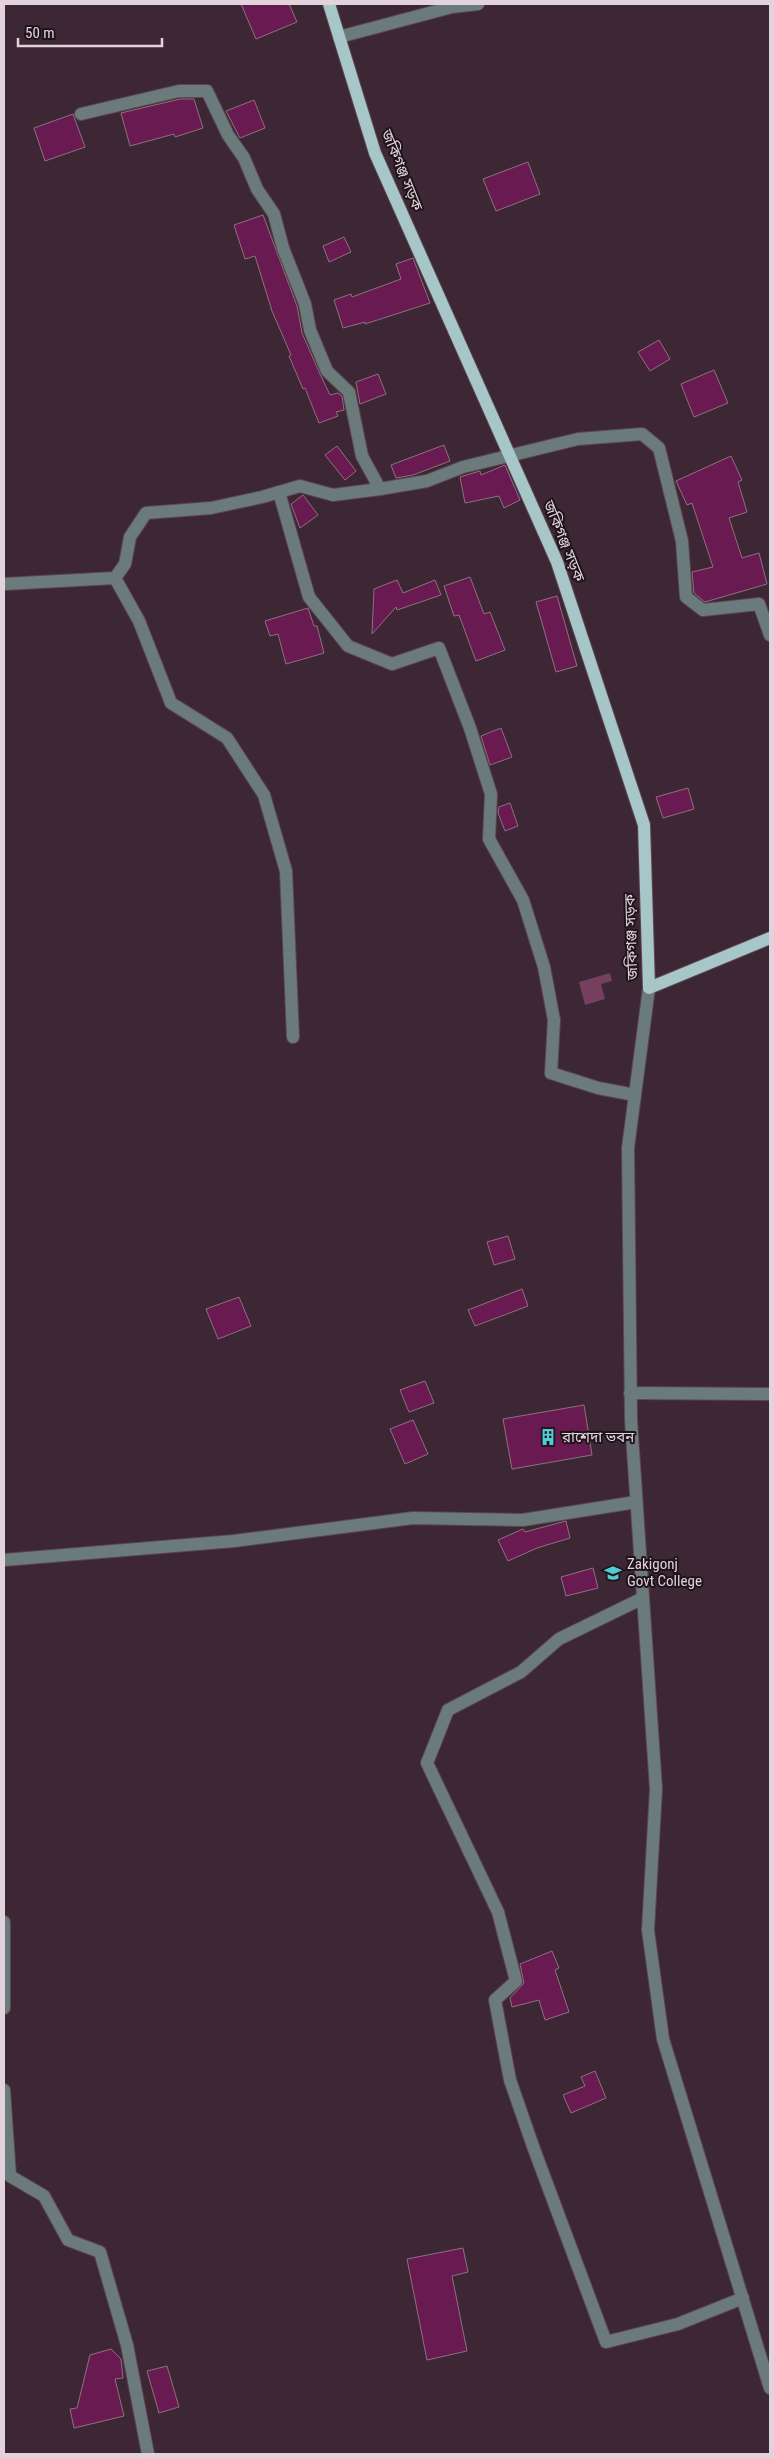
<svg xmlns="http://www.w3.org/2000/svg" width="774" height="2458" viewBox="0 0 774 2458" font-family="'Roboto Condensed','Noto Sans Bengali',sans-serif">
	<rect width="100%" height="100%" fill="#3e2734"/>
	<polygon fill="#753f60" points="610,973 612,981 601,984 605,999 585,1005 579,982"/>
	<g fill="#691a50" stroke="#8c7180">
		<polygon points="241,4 289,4 297,22 256,39"/>
		<polygon points="180,99 194,99 203,128 175,137 174,134 130,146 121,113"/>
		<polygon points="254,100 265,128 240,138 226,111"/>
		<polygon points="73,114 85,147 45,161 34,128"/>
		<polygon points="528,162 540,194 496,211 483,179"/>
		<polygon points="263,215 297,306 302,333 320,374 330,395 338,393 342,396 344,410 336,412 338,416 319,423 305,388 303,389 289,356 291,355 272,311 255,256 245,259 234,225"/>
		<polygon points="344,237 351,252 329,262 323,246"/>
		<polygon points="413,258 430,303 365,324 365,322 343,328 334,300 351,294 352,297 401,279 396,264"/>
		<polygon points="659,340 670,359 650,371 638,352"/>
		<polygon points="714,370 728,403 694,417 681,384"/>
		<polygon points="378,374 386,394 360,404 356,382"/>
		<polygon points="444,445 450,461 413,475 396,478 391,465"/>
		<polygon points="337,446 356,471 345,480 325,455"/>
		<polygon points="731,456 742,480 738,482 747,512 729,518 742,558 759,553 767,584 705,602 694,593 692,572 713,567 692,503 687,505 676,481"/>
		<polygon points="505,465 520,500 504,508 499,496 465,503 460,477 480,471 481,475"/>
		<polygon points="303,495 318,515 300,528 291,504"/>
		<polygon points="470,577 484,614 490,612 505,650 476,661 459,615 454,616 444,586"/>
		<polygon points="397,580 403,593 435,580 441,595 397,610 396,607 372,634 374,589"/>
		<polygon points="557,596 577,666 556,672 536,602"/>
		<polygon points="308,608 314,626 317,626 324,653 286,664 278,634 270,636 265,621"/>
		<polygon points="501,728 512,757 490,765 481,736"/>
		<polygon points="688,788 694,809 663,818 656,797"/>
		<polygon points="510,803 518,826 505,831 498,813 499,807"/>
		<polygon points="508,1236 515,1259 494,1265 487,1242"/>
		<polygon points="522,1289 528,1306 475,1326 468,1310"/>
		<polygon points="239,1297 251,1326 218,1339 206,1309"/>
		<polygon points="425,1381 434,1403 409,1412 400,1390"/>
		<polygon points="584,1405 592,1455 512,1469 503,1419"/>
		<polygon points="413,1420 428,1454 405,1464 390,1429"/>
		<polygon points="566,1521 570,1538 537,1548 508,1561 498,1540 523,1529 525,1532"/>
		<polygon points="593,1568 598,1588 566,1596 561,1577"/>
		<polygon points="552,1951 559,1968 555,1970 569,2012 545,2020 539,2000 512,2007 510,1998 524,1983 520,1964"/>
		<polygon points="595,2071 606,2098 571,2113 563,2095 585,2086 581,2077"/>
		<polygon points="463,2248 468,2272 452,2276 467,2351 427,2360 407,2259"/>
		<polygon points="111,2349 121,2359 123,2378 115,2379 124,2416 74,2428 70,2409 77,2408 90,2355"/>
		<polygon points="167,2366 179,2407 159,2413 147,2371"/>
	</g>
	<g fill="none" stroke-linecap="round" stroke-linejoin="round">
		<g stroke="#5c4652" stroke-width="14">
			<g id="minor">
				<polyline points="339,37 452,7 478,4"/>
				<polyline points="81,114 179,91 207,91 228,135 244,158 257,189 274,214 283,248 305,304 310,330 327,371 349,392 362,456 380,489"/>
				<polyline points="279,492 309,597 348,646 392,664 439,648 470,728 491,794 489,839 523,900 544,967 554,1020 551,1073 598,1088 635,1095"/>
				<polyline points="4,584 115,578"/>
				<polyline points="649,988 628,1148 631,1420 656,1789 648,1930 663,2039 770,2388"/>
				<polyline points="293,1037 286,871 264,795 227,738 171,703 139,621 115,578 125,564 130,537 146,513 211,508 262,497 300,486 333,495 380,489 427,481 463,467 578,439 642,434 659,448 682,541 686,597 703,610 759,604 770,635"/>
				<polyline points="630,1393 770,1394"/>
				<polyline points="4,1560 234,1541 413,1518 523,1520 636,1502"/>
				<polyline points="643,1598 559,1639 521,1672 448,1710 427,1763 498,1912 516,1981 495,2000 510,2080 534,2149 606,2342 678,2324 743,2298"/>
				<polyline points="4,1922 4,2008"/>
				<polyline points="4,2090 10,2176 44,2196 68,2240 100,2252 127,2345 148,2454"/>
			</g>
		</g>
		<g stroke="#5c4652" stroke-width="14">
			<polyline id="major" points="329,4 375,153 557,562 644,825 649,988 770,938"/>
		</g>
		<use href="#minor" stroke="#6b7b7b" stroke-width="12"/>
		<use href="#major" stroke="#a6c6c8" stroke-width="12"/>
	</g>
	<defs>
		<g id="building-bare" transform="scale(1.35)"><path d="M-4-6H4V6H1V3H-1V6H-4ZM-2.5-4.3h1.7v1.8h-1.7ZM.8-4.3h1.7v1.8H.8ZM-2.5-1h1.7V.8h-1.7ZM.8-1h1.7V.8H.8Z" fill="#51ccd2" stroke="#1e141a" stroke-width="2.5" paint-order="stroke"/></g>
		<g id="university-bare" transform="scale(1.35)"><path d="M0-5L7-2L0 1L-7-2ZM-4 1L0 2.5L4 1V4Q0 6-4 4Z" fill="#51ccd2" stroke="#1e141a" stroke-width="2.5" paint-order="stroke"/></g>
	</defs>
	<g fill-rule="evenodd">
		<use href="#building-bare" x="548" y="1437"/>
		<use href="#university-bare" x="613" y="1573"/>
	</g>
	<g text-anchor="middle" dominant-baseline="central" stroke-width="4" stroke-linejoin="round" paint-order="stroke">
		<g font-size="15" fill="#e2d2db" stroke="#1e141a">
			<text transform="translate(402 170) rotate(68)">জকিগঞ্জ সড়ক</text>
			<text transform="translate(564 541) rotate(68)">জকিগঞ্জ সড়ক</text>
			<text transform="translate(631 937) rotate(-92)">জকিগঞ্জ সড়ক</text>
		</g>
		<g font-size="15" fill="#e2d2db" stroke="#1e141a" text-anchor="start">
			<text x="562" y="1437">রাশেদা ভবন</text>
			<text x="627" y="1564">Zakigonj<tspan x="627" dy="17">Govt College</tspan></text>
		</g>
	</g>
	<rect width="774" height="2458" fill="none" stroke="#e2d2db" stroke-width="10"/>
	<path d="M18 38v8h144v-8" fill="none" stroke="#e2d2db" stroke-width="2.5"/>
	<text x="25" y="38" font-size="15" fill="#e2d2db" stroke="#1e141a" stroke-width="4" paint-order="stroke">50 m</text>
</svg>
